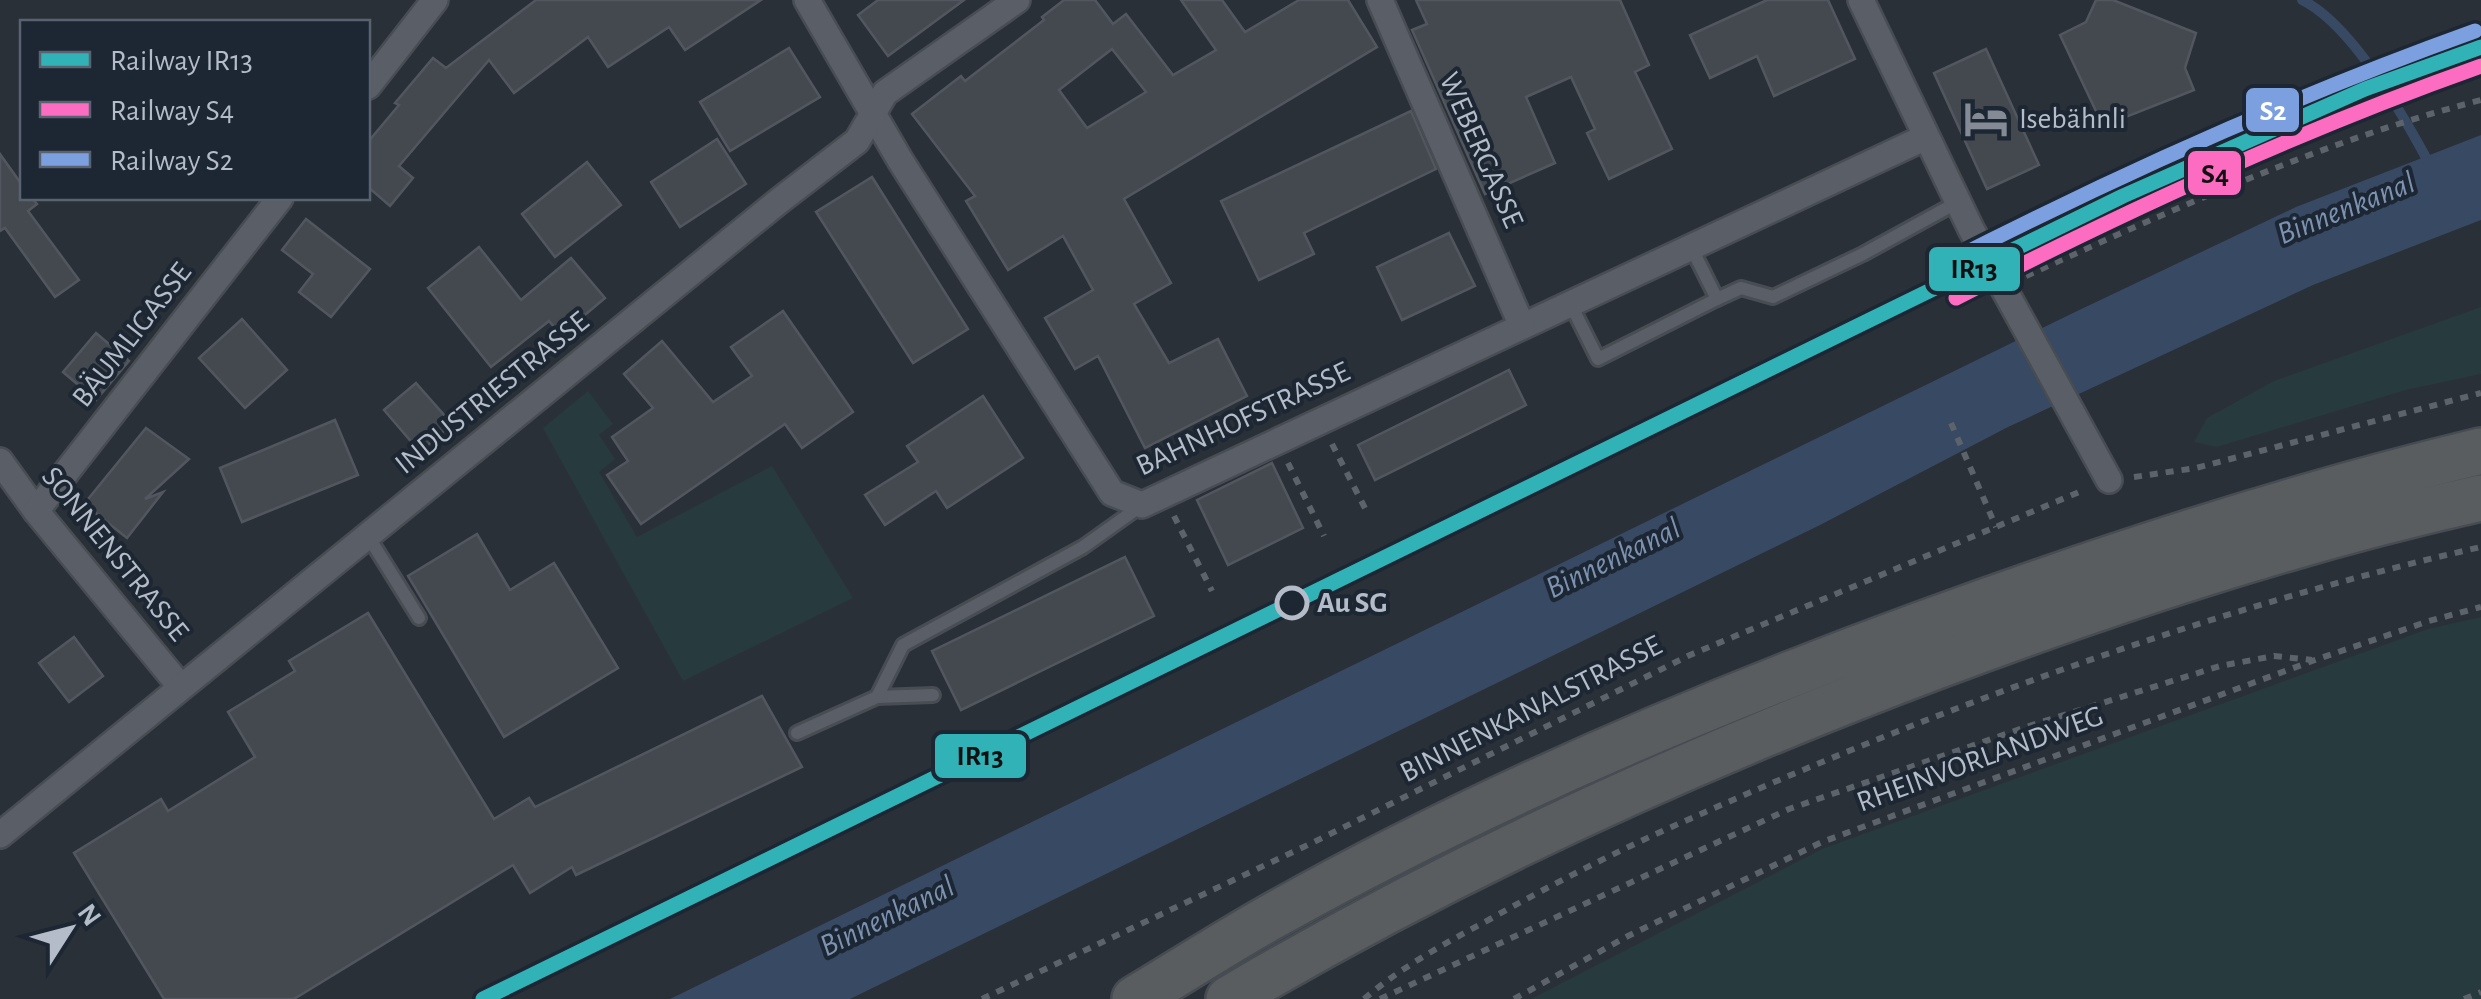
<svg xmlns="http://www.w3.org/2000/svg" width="2481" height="999" viewBox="0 0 2481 999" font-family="'Alegreya Sans',sans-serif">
	<rect width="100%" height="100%" fill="#2a3038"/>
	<g fill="#273a3e">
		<polygon points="2481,307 2481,374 2406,390 2217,447 2194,442 2207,418 2274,381"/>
		<polygon points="588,391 613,424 599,435 615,459 599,472 637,537 772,466 853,598 683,681 543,428"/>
		<polygon points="2481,617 2481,999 1531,999 1822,849 2428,629"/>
	</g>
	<polygon fill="#384963" points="2481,135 2481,220 2313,285 2008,427 1820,525 850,999 670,999 2073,313 2296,207"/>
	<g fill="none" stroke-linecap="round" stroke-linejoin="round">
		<path stroke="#384963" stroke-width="10" d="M2302 0C2353 25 2405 118 2431 167"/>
	</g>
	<g fill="#444950" stroke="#52575f" stroke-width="2.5" fill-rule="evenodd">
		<polygon points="536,0 761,0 685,50 669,27 608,67 588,37 514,93 489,60 399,166 413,178 390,206 368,187 368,142 399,105 395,103 433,58 446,68"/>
		<polygon points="878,0 964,0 888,56 858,15"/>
		<path d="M1064 0H1095L1113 24 1126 14 1173 75 1216 50 1181 0H1222L1245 32 1299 0H1348L1377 47 1124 199 1171 283 1134 304 1169 363 1218 339 1247 396 1145 448 1098 356 1075 369 1045 318 1093 290 1063 236 1008 270 966 201 975 196 912 114 961 76 965 81 1044 20 1042 17ZM1112 49 1146 92 1087 128 1059 90Z"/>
		<polygon points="1416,0 1620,0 1649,65 1635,72 1672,149 1609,179 1587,133 1595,129 1571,77 1526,97 1555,163 1485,194 1412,30 1427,24"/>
		<polygon points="1767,0 1828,0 1855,59 1774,96 1757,56 1710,78 1690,35"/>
		<polygon points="2096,0 2113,0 2196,33 2185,68 2194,90 2103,126 2060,35 2086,22"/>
		<polygon points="789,48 820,97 730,151 700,102"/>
		<polygon points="1986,49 2039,165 1987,189 1934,73"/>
		<polygon points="1411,111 1436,169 1304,233 1314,254 1259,280 1221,201"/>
		<polygon points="717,139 746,184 680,227 651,182"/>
		<polygon points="0,154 22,185 22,198 32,198 37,204 28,211 79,280 55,297 5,228 0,231"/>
		<polygon points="587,162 621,205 555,257 522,214"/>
		<polygon points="872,177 968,329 913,363 816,212"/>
		<polygon points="306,219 370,269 331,317 299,292 313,274 282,250"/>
		<polygon points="1449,233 1475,286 1402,320 1377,267"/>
		<polygon points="479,247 521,300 571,258 605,298 561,335 549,321 491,367 428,288"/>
		<polygon points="783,311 853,412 802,448 785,424 641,524 607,475 628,461 612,437 653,408 624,374 662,341 713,402 752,376 731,347"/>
		<polygon points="242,319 287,370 245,408 199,358"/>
		<polygon points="96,333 129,361 96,400 63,372"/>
		<polygon points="1509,370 1526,405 1375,480 1358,445"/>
		<polygon points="416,383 452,424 420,452 384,410"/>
		<polygon points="983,396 1023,458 947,508 936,491 885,525 865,495 918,462 907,446"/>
		<polygon points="335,420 358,475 242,522 220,468"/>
		<polygon points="146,428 189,459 145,499 163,492 127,538 84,504"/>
		<polygon points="1272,463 1303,528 1228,565 1197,500"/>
		<polygon points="477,534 510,590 554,563 618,668 504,737 408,576"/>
		<polygon points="1125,557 1154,616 961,710 932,651"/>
		<polygon points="368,613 494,819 529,798 535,807 762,696 802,767 576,875 572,867 530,893 513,865 294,999 164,999 74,853 161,799 168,811 255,757 228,712 295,671 289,661"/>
		<polygon points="74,637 103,676 69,702 39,663"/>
	</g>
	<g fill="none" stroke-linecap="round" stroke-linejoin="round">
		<g stroke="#484c53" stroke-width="18">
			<g id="lane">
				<polyline points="1717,299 1741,288 1773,297 1863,254 1958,202"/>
				<polyline points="1570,303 1598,359 1717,299 1691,247"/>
				<polyline points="368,536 419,618"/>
				<polyline points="877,697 933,695"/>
				<polyline points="797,733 877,697 903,645 1083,547 1142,505"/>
			</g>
		</g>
		<g stroke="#484c53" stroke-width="30">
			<g id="street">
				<polyline points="807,0 900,160 1112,493 1142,505 1926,137"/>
				<polyline points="1380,0 1522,326"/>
				<polyline points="1861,0 1971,229 2109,480"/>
				<polyline points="368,86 435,0"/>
				<polyline points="0,461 36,511 180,686"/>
				<polyline points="36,511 280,198"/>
				<polyline points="0,835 779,201 857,141 885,93 1017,0"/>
			</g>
		</g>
		<g stroke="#474c53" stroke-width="50">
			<g id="highway">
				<path d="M1135 999C1180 972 1225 943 1271 917 1477 801 1697 707 1918 626 2103 558 2289 497 2481 451"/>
				<path d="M1229 999C1454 866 1694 757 1939 665 2116 599 2297 539 2481 498"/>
			</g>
		</g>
		<g stroke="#5d636a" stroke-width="6" stroke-dasharray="8 8" stroke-linecap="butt">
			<path d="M2026 276C2174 209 2323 141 2481 100"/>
			<polyline points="1951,423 1996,527"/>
			<polyline points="1332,444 1368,514"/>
			<polyline points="1288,463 1324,536"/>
			<polyline points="2134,477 2196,468 2481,393"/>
			<polyline points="1174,516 1212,591"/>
			<polyline points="982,999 1314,842 1690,655 2084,490"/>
			<path d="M1364 999C1404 965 1446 943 1492 918 1558 881 1625 847 1694 817 1944 706 2215 607 2481 547"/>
			<polyline points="1380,999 1789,809 2029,726 2220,666 2274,656 2312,660"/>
			<polyline points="1514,999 1628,936 1822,842 2315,660 2429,621 2481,607"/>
			<polyline points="2464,999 2481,992"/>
		</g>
		<use href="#lane" stroke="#5a5e66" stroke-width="12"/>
		<use href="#street" stroke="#5a5e66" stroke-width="25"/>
		<use href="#highway" stroke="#5a5d60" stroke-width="45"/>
		<g stroke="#1d2633" stroke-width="22">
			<polyline id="rail-1" points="483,999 2123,196 2365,89 2481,47"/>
		</g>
		<g stroke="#1d2633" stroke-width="22">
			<path id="rail-2" d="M1956 298C2127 210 2300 130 2481 66"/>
		</g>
		<g stroke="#1d2633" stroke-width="22">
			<path id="rail-3" d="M1940 266C2114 177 2291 97 2475 31"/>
		</g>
		<use href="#rail-1" stroke="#30b2b7" stroke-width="15"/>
		<use href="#rail-2" stroke="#fc6dc2" stroke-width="15"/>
		<use href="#rail-3" stroke="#7ca0df" stroke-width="15"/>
	</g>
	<defs>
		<g id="hotel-bare" transform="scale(3.45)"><path d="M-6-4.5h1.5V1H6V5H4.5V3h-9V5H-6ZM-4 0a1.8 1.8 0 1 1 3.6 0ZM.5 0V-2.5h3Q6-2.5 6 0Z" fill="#848b96" stroke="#1d2633" stroke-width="2.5" paint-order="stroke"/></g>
	</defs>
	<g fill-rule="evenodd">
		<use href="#hotel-bare" x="1986" y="119"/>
	</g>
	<circle fill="#1d2633" stroke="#b4bcc9" stroke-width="5" cx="1292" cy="603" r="15"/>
	<g text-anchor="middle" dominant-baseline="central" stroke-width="8" stroke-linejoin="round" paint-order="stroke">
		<g font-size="30" fill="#b4bcc9" stroke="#1d2633" text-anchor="start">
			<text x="2019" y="119">Isebähnli</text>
		</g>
		<g font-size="30" fill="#b4bcc9" stroke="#1d2633">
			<text transform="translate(1481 150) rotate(66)">WEBERGASSE</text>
			<text transform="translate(132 335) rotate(-52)">BÄUMLIGASSE</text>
			<text transform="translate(492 393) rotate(-39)">INDUSTRIESTRASSE</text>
			<text transform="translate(1243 419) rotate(-25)">BAHNHOFSTRASSE</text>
			<text transform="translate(115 554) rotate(51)">SONNENSTRASSE</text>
			<text transform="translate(1531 709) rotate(-27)">BINNENKANALSTRASSE</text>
			<text transform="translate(1980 759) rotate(-20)">RHEINVORLANDWEG</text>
		</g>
		<g font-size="30" font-weight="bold" fill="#b4bcc9" stroke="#1d2633" text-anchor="start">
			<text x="1317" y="603">Au SG</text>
		</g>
		<g font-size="32" font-style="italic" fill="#7c92b1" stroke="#1d2633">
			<text transform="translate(2346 208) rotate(-22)">Binnenkanal</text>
			<text transform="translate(1613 558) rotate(-26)">Binnenkanal</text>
			<text transform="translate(887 916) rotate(-26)">Binnenkanal</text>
		</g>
	</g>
	<g stroke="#1d2633" stroke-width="4">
		<rect x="2244" y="86" width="57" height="48" rx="10" fill="#7ca0df"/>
		<rect x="2186" y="149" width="57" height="48" rx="10" fill="#fc6dc2"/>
		<rect x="1927" y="245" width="95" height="48" rx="10" fill="#30b2b7"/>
		<rect x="933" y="732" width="95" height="48" rx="10" fill="#30b2b7"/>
	</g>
	<g font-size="28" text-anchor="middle" font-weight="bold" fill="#fff">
		<text x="2273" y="120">S2</text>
	</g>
	<g font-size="28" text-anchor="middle" font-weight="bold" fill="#111">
		<text x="2215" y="183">S4</text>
		<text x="1974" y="278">IR13</text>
		<text x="980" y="765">IR13</text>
	</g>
	<rect x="20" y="20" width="350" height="180" fill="#1d2633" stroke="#59626f" stroke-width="2.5"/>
	<rect x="40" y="52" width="50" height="15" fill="#30b2b7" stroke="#59626f" stroke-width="2.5"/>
	<text x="110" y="70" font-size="30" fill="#b4bcc9">Railway IR13</text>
	<rect x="40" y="102" width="50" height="15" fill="#fc6dc2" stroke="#59626f" stroke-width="2.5"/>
	<text x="110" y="120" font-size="30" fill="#b4bcc9">Railway S4</text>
	<rect x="40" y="152" width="50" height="15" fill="#7ca0df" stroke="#59626f" stroke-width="2.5"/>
	<text x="110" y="170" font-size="30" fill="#b4bcc9">Railway S2</text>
	<g transform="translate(70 929) rotate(54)" stroke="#1d2633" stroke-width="8" paint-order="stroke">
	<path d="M0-8L18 38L0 25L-18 38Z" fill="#b4bcc9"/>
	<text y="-15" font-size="28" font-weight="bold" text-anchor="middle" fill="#b4bcc9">N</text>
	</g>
</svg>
